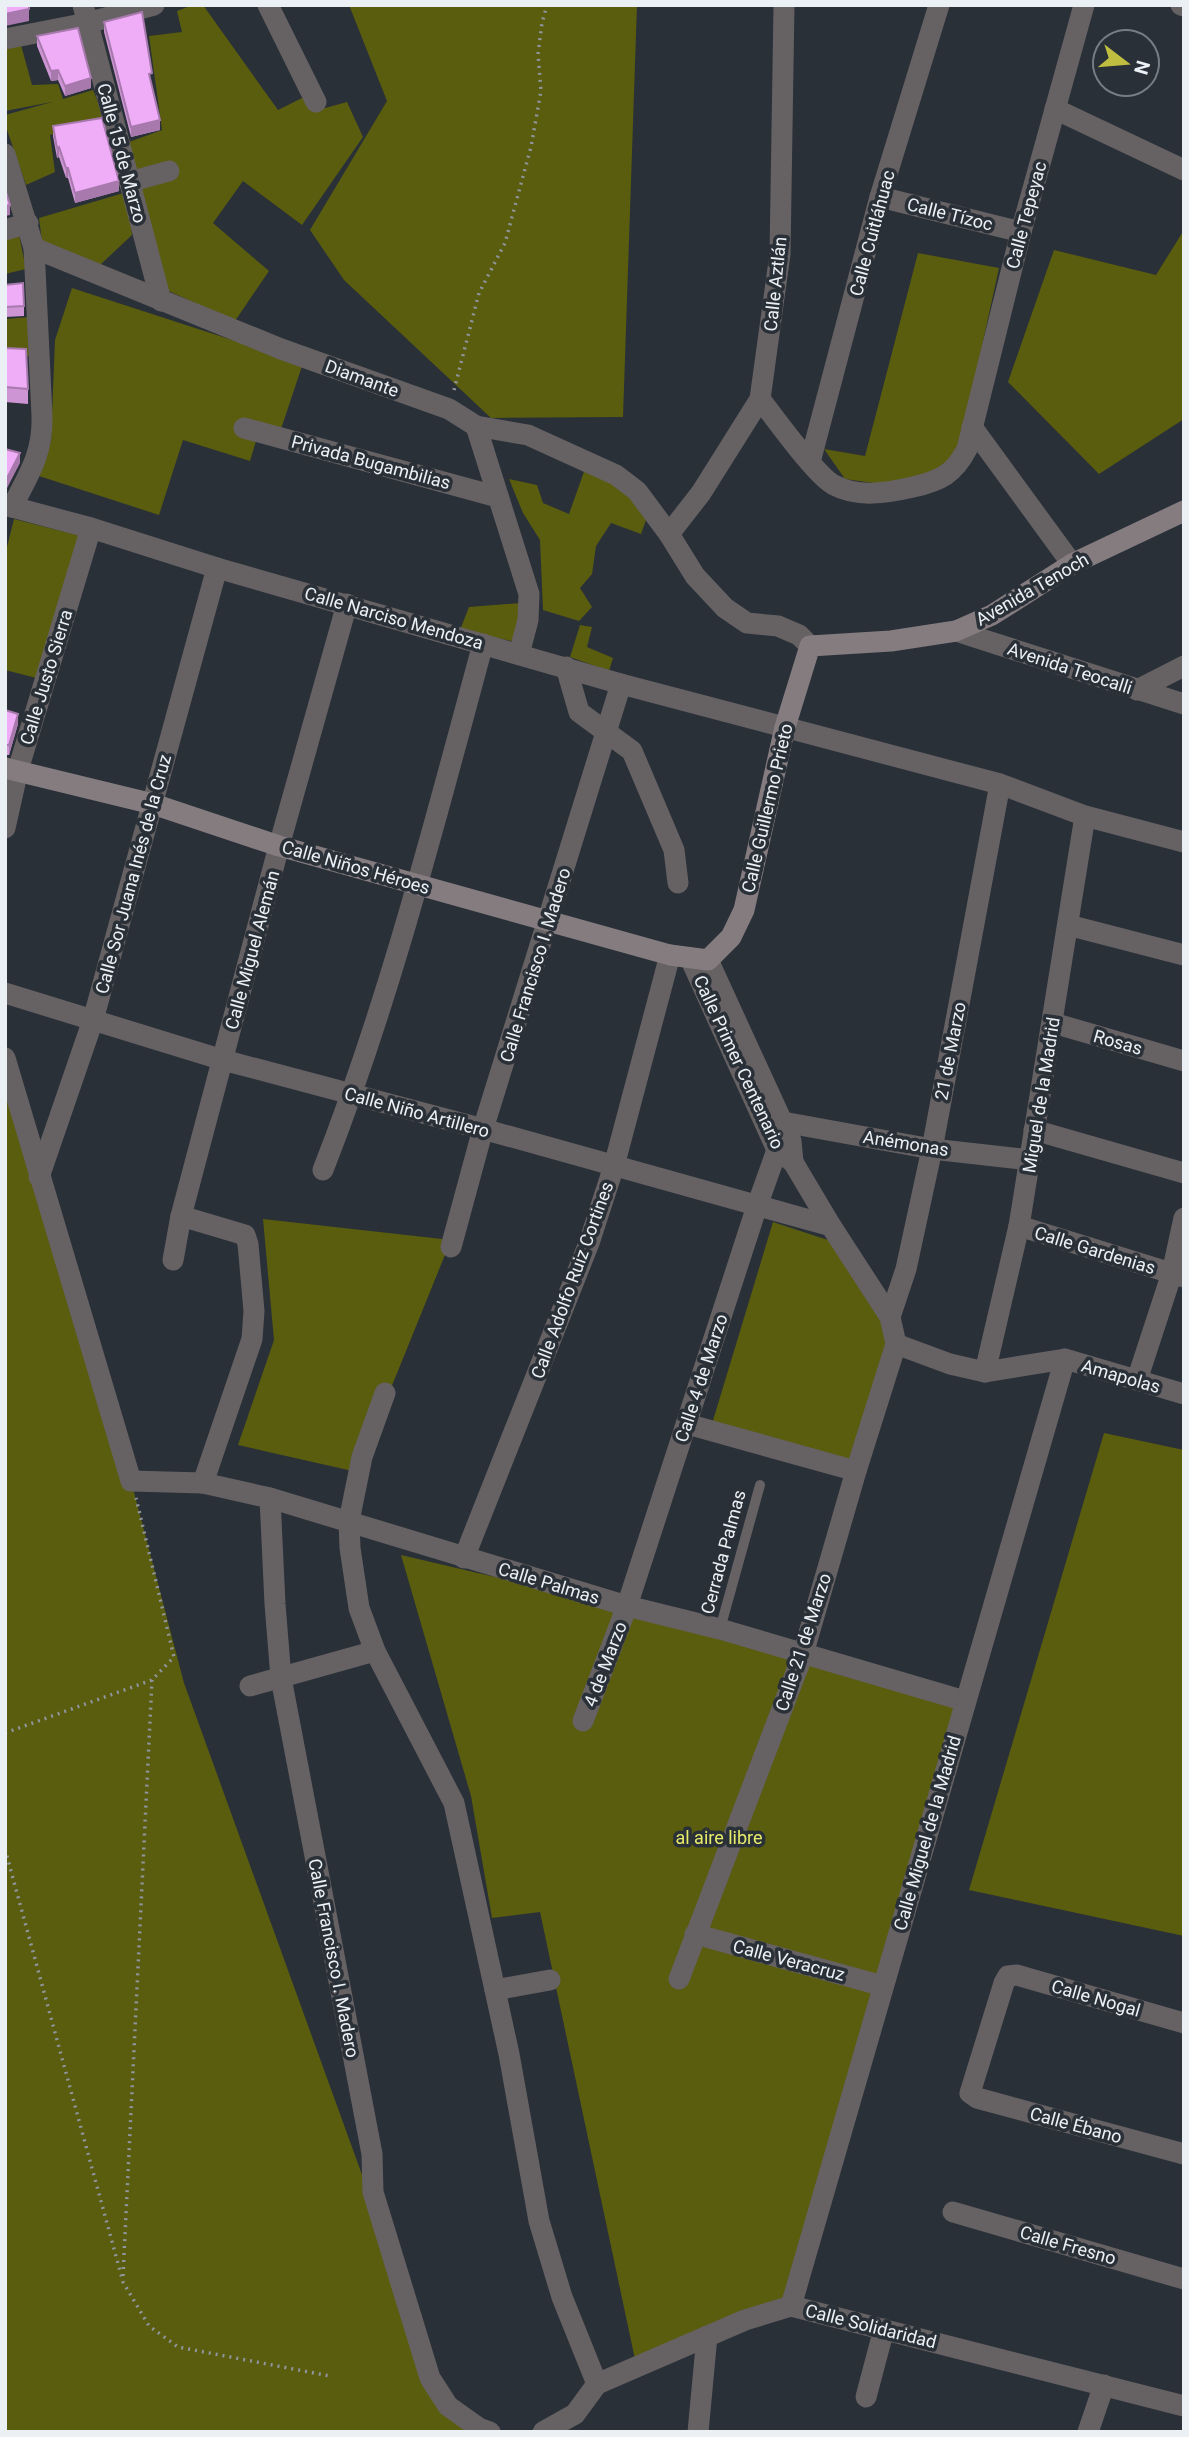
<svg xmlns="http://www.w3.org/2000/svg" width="1189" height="2437" viewBox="0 0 1189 2437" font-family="Roboto,sans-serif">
	<rect width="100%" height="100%" fill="#293038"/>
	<g fill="#5a5c0e">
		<polygon points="193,5 203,5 278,110 302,98 325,108 347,102 363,137 302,225 243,181 213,223 269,271 235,321 162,288 129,142 162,130 149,36 182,32 177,11"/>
		<polygon points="349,5 637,5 623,417 491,418 344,280 310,230 387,101"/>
		<polygon points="21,45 32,85 58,84 63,99 93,90 107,124 50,135 55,172 26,185 5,124 5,115 52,102 5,111 5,49"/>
		<polygon points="127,192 132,235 100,265 42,241 39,218"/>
		<polygon points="1184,230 1184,419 1099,474 1008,382 1054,250 1156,275"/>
		<polygon points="19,235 26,269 5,274 5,238"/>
		<polygon points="918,253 999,268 957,461 921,484 887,485 845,479 824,449 865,456"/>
		<polygon points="72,288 303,363 278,438 259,431 250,461 183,440 159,515 39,476 51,441 55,340"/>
		<polygon points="30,317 32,356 5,357 5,319"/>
		<polygon points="585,469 651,506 641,534 611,523 596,546 592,574 580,588 592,607 579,621 543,610 540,540 523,513 509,479 537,485 543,503 569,514"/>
		<polygon points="14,519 81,536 44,680 5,670 5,555"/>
		<polygon points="521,603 521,643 460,630 469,607"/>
		<polygon points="580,625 592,627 587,647 613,658 609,671 570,657"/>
		<polygon points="5,1091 131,1481 184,1683 449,2415 481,2432 5,2432"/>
		<polygon points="263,1219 451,1240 357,1472 238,1445 274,1340"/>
		<polygon points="773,1222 834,1242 892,1341 857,1470 711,1427"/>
		<polygon points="1104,1433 1184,1450 1184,1936 969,1890"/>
		<polygon points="401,1555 645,1612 956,1706 794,2301 636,2364 540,1912 492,1918 471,1796"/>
	</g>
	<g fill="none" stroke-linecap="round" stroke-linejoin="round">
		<g stroke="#8f959b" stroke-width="3.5" stroke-dasharray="2 5" stroke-linecap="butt">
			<polyline points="454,390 479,293 505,243 531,147 541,91 538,54 542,23 547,5"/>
			<polyline points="5,1733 152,1680 174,1657 136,1498"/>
			<polyline points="5,1849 123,2282 149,2326 178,2347 330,2376"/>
			<polyline points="123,2276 152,1680"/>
		</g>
		<polyline stroke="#666163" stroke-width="10" points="720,1629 760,1485"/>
		<g stroke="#666163" stroke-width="21">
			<polyline points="83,5 161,301"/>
			<polyline points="268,5 316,102"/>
			<polyline points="1181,5 1184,6"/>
			<polyline points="5,39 87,23 154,5"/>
			<polyline points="1055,109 1184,170"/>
			<path d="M5 154 34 248 42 416C43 454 29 474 12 507"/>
			<polyline points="129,182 169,171"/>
			<polyline points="880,197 1021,232"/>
			<polyline points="5,230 28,223"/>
			<polyline points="34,248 281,349 449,409 476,426 528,435 616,475 637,491 669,534 695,576 725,608 747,623 778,626 799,635 810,646"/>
			<path d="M760 399C775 418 816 476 834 485 858 498 887 493 913 487 940 481 954 474 967 449L1021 232 1084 5"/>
			<polyline points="476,426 529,594 528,620 519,654"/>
			<polyline points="972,427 1072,564"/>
			<polyline points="244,428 498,497"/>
			<polyline points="810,462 880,197 939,5"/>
			<polyline points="5,505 91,528 217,568 621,684 1000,784 1085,816 1184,842"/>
			<polyline points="669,534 701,493 760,399 780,254 784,5"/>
			<polyline points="956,631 1184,704"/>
			<polyline points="566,667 579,712 632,751 674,850 678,883"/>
			<polyline points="1137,690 1184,666"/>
			<polyline points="5,828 18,770 91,528"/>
			<polyline points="1068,925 1184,955"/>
			<polyline points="708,960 791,1141 793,1162"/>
			<polyline points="5,993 223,1060 483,1129 831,1226"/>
			<polyline points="1053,1023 1184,1061"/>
			<polyline points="5,1058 131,1481 203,1483 270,1498 627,1606 720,1629 965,1701"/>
			<polyline points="783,1122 932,1149 1030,1160"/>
			<polyline points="1034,1130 1184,1173"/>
			<path d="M323 1170C390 999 435 821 483 644"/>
			<polyline points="39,1177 93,1020 217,568"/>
			<polyline points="181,1216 245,1235 248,1244 254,1311 252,1339 203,1483"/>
			<polyline points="1019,1226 1184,1277"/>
			<polyline points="451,1247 483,1129 621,684"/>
			<polyline points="173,1260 181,1216 279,846 347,604"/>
			<polyline points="890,1317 906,1269 932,1149 1000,784"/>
			<polyline points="896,1344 950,1364 985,1372 1065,1359 1184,1394"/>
			<polyline points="985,1372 1019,1226 1085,816"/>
			<polyline points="1137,1380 1172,1273 1184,1218"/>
			<polyline points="385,1393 362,1457 349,1521 350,1548 359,1608 375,1651 454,1803 509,2054 539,2221 562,2297 597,2384"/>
			<polyline points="687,1424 856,1471"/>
			<polyline points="270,1498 275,1604 281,1678 372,2154 373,2192 430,2378 448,2406 479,2428 490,2432"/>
			<polyline points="464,1558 589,1243 614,1166 670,955"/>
			<polyline points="250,1686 375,1651"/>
			<polyline points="583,1721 627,1606 757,1206 777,1150"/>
			<polyline points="695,1934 883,1986"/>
			<polyline points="679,1979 803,1654 856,1471 896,1344 890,1317 831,1226 793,1162 777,1150 690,958"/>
			<polyline points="495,1990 550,1980"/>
			<polyline points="1184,2023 1017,1975 1008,1976 1004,1983 970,2093 977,2098 1184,2154"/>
			<polyline points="953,2212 1184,2279"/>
			<polyline points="791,2306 1065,1359"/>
			<polyline points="866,2397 884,2329"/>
			<polyline points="543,2432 575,2414 597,2384 745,2320 791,2306 1184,2406"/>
			<polyline points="698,2432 707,2336"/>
			<polyline points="1088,2432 1104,2385"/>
		</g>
		<polyline stroke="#857c80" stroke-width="21" points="5,768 153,804 279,846 670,955 708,960 731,937 744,910 785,727 810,646 891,641 956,631 992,615 1072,564 1184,511"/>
	</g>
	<g fill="#ce95d4">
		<polygon points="104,22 152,83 151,83 160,130 131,137 104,32"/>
		<polygon points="37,36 91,88 65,96 58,80 51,81 37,46"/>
		<polygon points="53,126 119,191 75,203 68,178 66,178 59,157 57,158 53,136"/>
		<polygon points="5,285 24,306 24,316 5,317"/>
		<polygon points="5,348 28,389 28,404 5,402"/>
		<polygon points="5,710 18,724 9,755 5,755"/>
	</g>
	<g fill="#a779ad">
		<polygon points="29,9 29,21 5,26 5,14"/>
		<polygon points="58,70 58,80 51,81 51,71"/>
		<polygon points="91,78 91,88 65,96 65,86"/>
		<polygon points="160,120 160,130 131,137 131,127"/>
		<polygon points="59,147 59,157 57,158 57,148"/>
		<rect x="66" y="168" width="2" height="10"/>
		<polygon points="119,181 119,191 75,203 75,193"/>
		<polygon points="10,205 10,215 5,216 5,206"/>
		<polygon points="20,453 20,463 5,492 5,482"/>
		<polygon points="18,714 18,724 9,755 9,745"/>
	</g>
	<g fill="#efadf7" stroke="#a779ad" stroke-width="2">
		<polygon points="5,5 29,5 29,9 5,14"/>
		<polygon points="142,12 152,73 149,74 160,120 131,127 104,22"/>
		<polygon points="78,28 91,78 65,86 58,70 51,71 37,36"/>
		<polygon points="102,118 119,181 75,193 68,168 66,168 59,147 57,148 53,126"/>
		<polygon points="5,189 10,205 5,206"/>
		<polygon points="23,283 24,306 5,307 5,285"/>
		<polygon points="5,348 26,349 28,389 5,387"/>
		<polygon points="5,449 20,453 5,482"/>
		<polygon points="5,710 18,714 9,745 5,745"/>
	</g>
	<g text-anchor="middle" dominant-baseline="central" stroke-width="7" stroke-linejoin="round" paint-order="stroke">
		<g font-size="18" fill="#ebf0f5" stroke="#293038">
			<text transform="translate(122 153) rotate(75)">Calle 15 de Marzo</text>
			<text transform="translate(950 214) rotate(14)">Calle Tízoc</text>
			<text transform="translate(1026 215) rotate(-75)">Calle Tepeyac</text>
			<text transform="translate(872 233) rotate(-75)">Calle Cuitláhuac</text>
			<text transform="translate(775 284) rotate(-84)">Calle Aztlán</text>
			<text transform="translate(362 378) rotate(20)">Diamante</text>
			<text transform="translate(371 462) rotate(15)">Privada Bugambilias</text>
			<text transform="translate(1032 589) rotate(-30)">Avenida Tenoch</text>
			<text transform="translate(394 618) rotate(16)">Calle Narciso Mendoza</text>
			<text transform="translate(1070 668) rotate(18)">Avenida Teocalli</text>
			<text transform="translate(46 677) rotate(-73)">Calle Justo Sierra</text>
			<text transform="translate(767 808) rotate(-77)">Calle Guillermo Prieto</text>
			<text transform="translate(356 867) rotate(16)">Calle Niños Héroes</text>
			<text transform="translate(133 874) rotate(-75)">Calle Sor Juana Inés de la Cruz</text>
			<text transform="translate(252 950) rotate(-75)">Calle Miguel Alemán</text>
			<text transform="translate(535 965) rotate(-73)">Calle Francisco I. Madero</text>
			<text transform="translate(1118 1042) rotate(16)">Rosas</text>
			<text transform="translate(950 1051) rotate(-79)">21 de Marzo</text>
			<text transform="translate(739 1062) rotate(65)">Calle Primer Centenario</text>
			<text transform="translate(1041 1095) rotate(-81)">Miguel de la Madrid</text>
			<text transform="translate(417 1112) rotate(15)">Calle Niño Artillero</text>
			<text transform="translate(906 1143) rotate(9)">Anémonas</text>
			<text transform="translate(1095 1250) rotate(17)">Calle Gardenias</text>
			<text transform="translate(572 1280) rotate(-70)">Calle Adolfo Ruiz Cortines</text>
			<text transform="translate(1121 1376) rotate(16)">Amapolas</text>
			<text transform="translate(701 1378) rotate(-72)">Calle 4 de Marzo</text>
			<text transform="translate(723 1552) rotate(-75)">Cerrada Palmas</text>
			<text transform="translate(549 1583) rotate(17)">Calle Palmas</text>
			<text transform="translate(803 1642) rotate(-72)">Calle 21 de Marzo</text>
			<text transform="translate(605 1664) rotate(-69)">4 de Marzo</text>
			<text transform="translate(927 1833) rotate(-74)">Calle Miguel de la Madrid</text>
			<text transform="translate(334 1958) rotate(79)">Calle Francisco I. Madero</text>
			<text transform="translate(789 1960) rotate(15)">Calle Veracruz</text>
			<text transform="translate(1096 1998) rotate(16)">Calle Nogal</text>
			<text transform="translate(1076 2125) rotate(15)">Calle Ébano</text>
			<text transform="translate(1068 2245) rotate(16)">Calle Fresno</text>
			<text transform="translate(871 2326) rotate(14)">Calle Solidaridad</text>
		</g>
		<g font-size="18" fill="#e6eb69" stroke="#293038">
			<text x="719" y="1837">al aire libre</text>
		</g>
	</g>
	<rect width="1189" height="2437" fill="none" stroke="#ebf0f5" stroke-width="14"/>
	<g transform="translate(1126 63) rotate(106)"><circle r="33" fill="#293038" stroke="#777d84" stroke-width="2"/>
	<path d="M0-5L12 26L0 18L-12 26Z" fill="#c0be40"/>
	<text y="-10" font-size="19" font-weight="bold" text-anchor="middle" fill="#ebf0f5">N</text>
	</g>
</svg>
